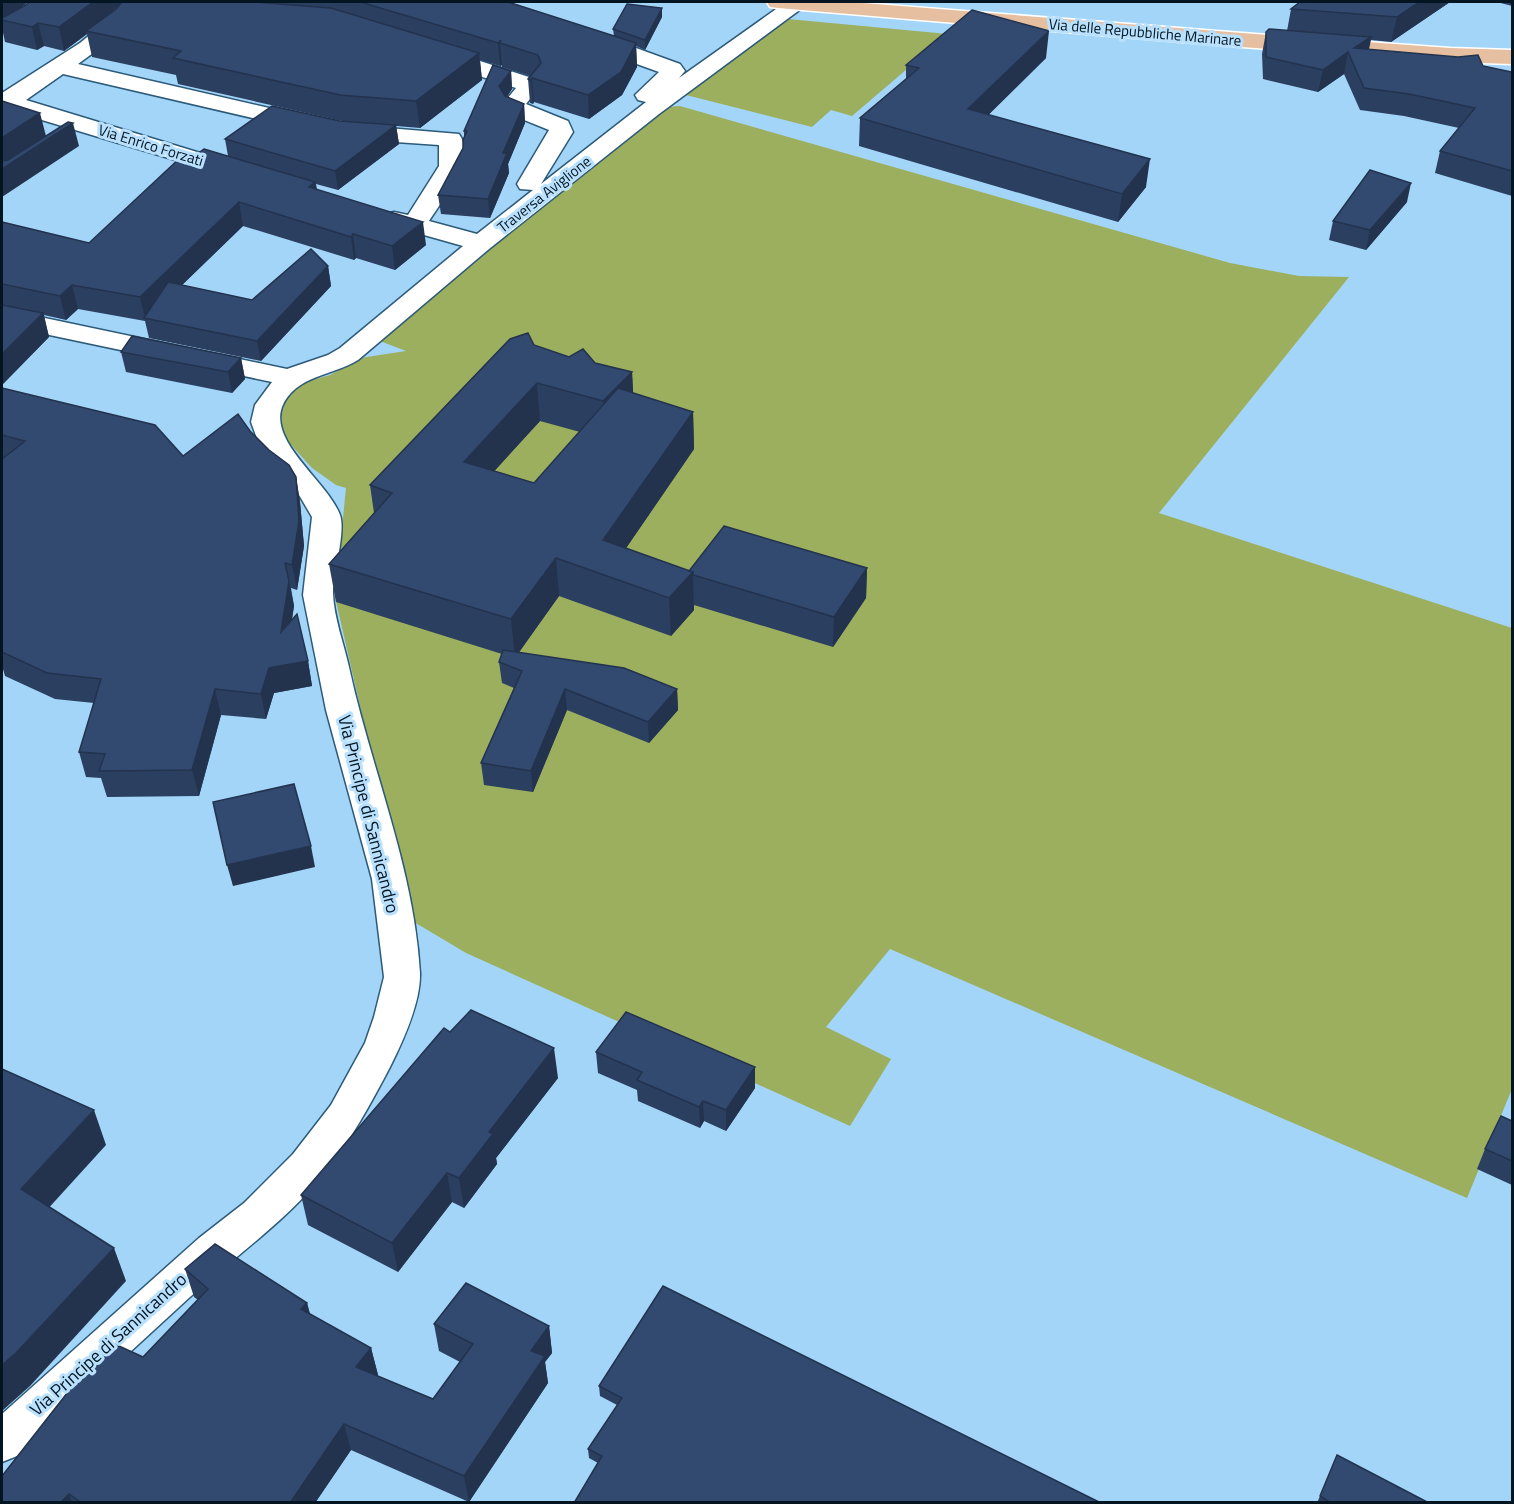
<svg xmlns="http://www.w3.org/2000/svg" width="1514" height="1504" viewBox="0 0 1514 1504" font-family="'Titillium Web',sans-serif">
	<rect width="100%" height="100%" fill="#a3d5f9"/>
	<g fill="#9caf5e">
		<polygon points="788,19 948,34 852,116 831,110 812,127 682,94"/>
		<polygon points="680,106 1230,263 1299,276 1349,277 1159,513 1512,628 1512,1089 1467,1198 890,949 826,1027 891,1059 850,1126 466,953 409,919 335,597 346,488 336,485 312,468 283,436 281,412 287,395 297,384 330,375 360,358 406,351 372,338 664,107"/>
	</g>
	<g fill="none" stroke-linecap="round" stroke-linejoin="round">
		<g stroke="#2c5a79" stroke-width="3">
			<g id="minor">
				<polygon points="123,2 145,2 119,34 78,64 304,116 312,118 316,123 312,128 304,130 63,74 26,100 243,166 247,171 243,176 235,178 2,108 2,93 80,43 103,24"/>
				<path d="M786 2 809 3 659 114 489 249 358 360C333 376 295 375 282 407 269 443 328 482 340 515 346 531 333 575 333 594 334 618 344 644 349 667 371 769 414 867 420 973 421 1002 403 1041 390 1067 369 1107 351 1140 323 1175 285 1222 234 1257 190 1297 132 1350 75 1403 17 1456L2 1462V1414L199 1238 244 1203 293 1154 331 1105 365 1043 374 1017 384 977 372 879 326 710 303 595 312 517 295 488 259 444 251 422 255 405 272 382 2 325V309L287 369 328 355 340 348 463 246 385 224 382 219 385 214 394 212 408 215 439 166V145L352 139 344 137 340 132 344 127 352 125 459 134C477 159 442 200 429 221L477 234 533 190 520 189 517 184 549 130 507 113 503 104 516 88 430 60 427 55 430 50 438 48 446 50 538 80 541 85 526 104 568 121 573 132 541 184 646 102 638 100 635 95 659 72 587 46 584 41 587 36 595 34 603 36 680 64 685 71 679 78Z"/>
			</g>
		</g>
		<g stroke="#fff" stroke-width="3">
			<polygon id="major" points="767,2 850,2 1242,33 1450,48 1512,50 1512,64 1450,62 1242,47 778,8 770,7"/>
		</g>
		<use href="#minor" fill="#fff" fill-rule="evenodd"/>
		<use href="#major" fill="#e5bfa0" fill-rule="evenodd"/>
	</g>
	<g fill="#2b3f60" fill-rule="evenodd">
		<polygon points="2,2 28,2 20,8 122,2 111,13 115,10 122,2 508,2 614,36 613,29 662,17 645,50 636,46 637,67 622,95 589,119 534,102 533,104 530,103 528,79 530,76 502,67 502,65 500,66 480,60 482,80 420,128 396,126 399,144 338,190 316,184 317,189 426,245 395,270 356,258 354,260 243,226 182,285 252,300 328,266 331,286 261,361 149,338 145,321 78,309 66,320 44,315 49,337 2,385 2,222 89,243 190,159 228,156 225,139 342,121 178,84 176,75 92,57 87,34 64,51 44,46 37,50 5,42 2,28"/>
		<polygon points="1450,2 1391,42 1371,40 1369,49 1483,66 1512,72 1512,196 1435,173 1440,151 1459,128 1404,116 1360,110 1344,74 1318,92 1263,79 1262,54 1266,32 1287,31 1291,9"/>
		<polygon points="1497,2 1512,2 1512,6"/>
		<polygon points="1046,58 988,115 1146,187 1118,222 859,146 860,118 906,79 906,65"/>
		<polygon points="511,71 512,89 507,97 524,104 525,123 508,164 509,173 490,218 441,214 438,195 463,148 464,137 464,131"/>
		<polygon points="1407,202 1366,250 1329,240 1333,221"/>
		<polygon points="121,352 241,358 245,379 232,393 126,372"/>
		<path d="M569 357 632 372 633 393 693 412 694 449 626 548 689 571 867 568 866 598 833 647 694 605V610L671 636 559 596 519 652 677 689 678 710 649 743 567 710 533 792 484 785 481 763 514 688 502 683 499 662 502 654 336 602 329 564 374 513 370 485ZM540 421 580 432 534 483 494 471Z"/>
		<polygon points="2,388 183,456 250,431 296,477 300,502 304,546 297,590 291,588 294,606 292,619 308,661 312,686 274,693 266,719 221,715 199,796 107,797 101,778 86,777 79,752 94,703 55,699 5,676 3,669 2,668 2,459 3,458 2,458"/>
		<polygon points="450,1032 558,1078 496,1158 497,1164 464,1208 452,1202 398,1272 308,1225 301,1195"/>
		<polygon points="596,1052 755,1067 755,1088 726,1131 704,1121 700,1128 638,1101 637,1090 598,1073"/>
		<polygon points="1512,1121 1512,1185 1477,1169 1485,1149"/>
		<polygon points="185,1269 307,1303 310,1314 371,1348 378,1375 377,1376 433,1399 460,1362 439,1351 434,1324 549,1326 552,1353 545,1362 548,1383 469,1502 351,1450 315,1503 2,1503 198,1300 194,1297"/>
		<polygon points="599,1386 1101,1503 598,1463 589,1458 588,1449 617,1405 600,1396"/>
		<polygon points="1320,1496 1429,1503 1317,1503"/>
	</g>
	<g fill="#23334e">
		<polygon points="2,2 28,2 5,20 2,20"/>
		<polygon points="93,2 122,2 101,22 86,31 87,34 64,51 59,27"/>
		<polygon points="1419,2 1450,2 1391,42 1397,17"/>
		<polygon points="662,8 662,17 645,50 645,40"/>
		<polygon points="38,23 44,46 37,50 32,27"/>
		<polygon points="1049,31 1046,58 966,137 968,109"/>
		<polygon points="1371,37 1367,58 1354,48"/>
		<polygon points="501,40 500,43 502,65 500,66 498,43"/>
		<polygon points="636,43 637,67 622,95 589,119 588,95"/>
		<polygon points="1348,52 1344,74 1318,92 1323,70"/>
		<polygon points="479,53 482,80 420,128 416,101"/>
		<polygon points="511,71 512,89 501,105 499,86"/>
		<polygon points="532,78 534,102 533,104 531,80"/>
		<polygon points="524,104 525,123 508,164 509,173 490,218 488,199 503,153"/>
		<polygon points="40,113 46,136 2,165 2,138"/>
		<polygon points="73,123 79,146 2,197 2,169"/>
		<polygon points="396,125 399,144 338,190 335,171"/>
		<polygon points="1150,159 1146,187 1118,222 1122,194"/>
		<polygon points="315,182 319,205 309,187"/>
		<polygon points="1411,183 1407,202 1366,250 1370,230"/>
		<polygon points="239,202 243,226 148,318 145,318 140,297"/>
		<polygon points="423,222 426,245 395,270 392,246"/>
		<polygon points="353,234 356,258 354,260 351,237"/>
		<polygon points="328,266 331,286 261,361 257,341"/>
		<polygon points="72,285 78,309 66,320 60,296"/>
		<polygon points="43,313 49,337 2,385 2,354"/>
		<polygon points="241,358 245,379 232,393 228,372"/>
		<polygon points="632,372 634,410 605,439 603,401"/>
		<polygon points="537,383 540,421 468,500 464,462"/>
		<polygon points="693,412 694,449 607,576 603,540"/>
		<polygon points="296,477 300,502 304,546 297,590 292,565"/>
		<polygon points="556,558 559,596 515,658 511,619"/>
		<polygon points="867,568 866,598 833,647 834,617"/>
		<polygon points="693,572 694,610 671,636 669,598"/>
		<polygon points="289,581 294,606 286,657 281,632"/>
		<polygon points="308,661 312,686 274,693 266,719 261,694 269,668"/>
		<polygon points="215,689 221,715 199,796 192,770"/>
		<polygon points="565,689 567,710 533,792 531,771"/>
		<polygon points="677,689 678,710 649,743 648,722"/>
		<polygon points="311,846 315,867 233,886 227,865"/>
		<polygon points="554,1048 558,1078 496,1158 497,1164 464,1208 459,1178 489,1132"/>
		<polygon points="755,1067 755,1088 726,1131 726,1110"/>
		<polygon points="703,1101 704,1121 700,1128 699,1107"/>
		<polygon points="94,1110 106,1145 35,1223 21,1189"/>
		<polygon points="447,1173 452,1202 398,1272 392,1243"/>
		<polygon points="114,1248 126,1281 30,1386 2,1411 2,1365"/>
		<polygon points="307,1303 314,1330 301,1309"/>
		<polygon points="549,1326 552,1353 545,1362 548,1383 469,1502 464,1476 531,1351"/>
		<polygon points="371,1348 378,1375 362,1394 356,1367"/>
		<polygon points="344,1424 351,1450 315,1503 290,1503"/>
		<polygon points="69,1494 72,1503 60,1503"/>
	</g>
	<g fill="#324970" stroke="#23334e" stroke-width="1.5">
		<polygon points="29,2 93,2 59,27 38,23 32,27 2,20 2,18 26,5"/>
		<polygon points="122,2 254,2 331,8 479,53 416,101 340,95 173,58 181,51 86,31 115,10"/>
		<polygon points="360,2 508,2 636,43 621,72 588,95 532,78 531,80 528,79 541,63 538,55 500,43 501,40 498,43"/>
		<polygon points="1300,2 1419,2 1397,17 1291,9"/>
		<polygon points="627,4 662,8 645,40 613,29"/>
		<polygon points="972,10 1049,31 968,109 1150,159 1122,194 860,118 919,68 906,65"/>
		<polygon points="1269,29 1371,37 1354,48 1458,57 1478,55 1483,66 1512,72 1512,171 1440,151 1475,108 1409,94 1364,88 1348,52 1323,70 1266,57 1266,32"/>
		<polygon points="493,65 511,71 499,86 505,96 524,104 503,153 507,153 488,199 438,195 463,148 463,140 467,131 464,131"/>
		<polygon points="2,101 40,113 2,138"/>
		<polygon points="272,106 340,121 396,125 335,171 225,139"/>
		<polygon points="68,122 73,123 2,169 2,161 8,160"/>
		<polygon points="204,149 315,182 309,187 423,222 392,246 353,234 351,237 239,202 140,297 72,285 60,296 2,284 2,222 89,243 182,156 190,159"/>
		<polygon points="1370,170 1411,183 1370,230 1333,221"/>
		<polygon points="311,249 328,266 257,341 144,318 168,282 252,300"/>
		<polygon points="2,305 43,313 2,354"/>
		<polygon points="528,333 534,345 569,357 583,349 595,363 632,372 603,401 537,383 464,462 534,483 618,388 693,412 603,540 693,572 669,598 556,558 511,619 329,564 392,493 370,485 510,339"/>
		<polygon points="132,336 241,358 228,372 121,352"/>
		<polygon points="2,388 155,425 183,456 238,414 250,431 269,450 289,465 296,477 299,521 292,565 285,563 289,581 281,632 297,614 308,661 269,668 261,694 215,689 192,770 99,771 105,754 79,752 101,679 47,673 2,652 2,459 25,441 2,435"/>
		<polygon points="724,526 867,568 834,617 693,575 693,572 689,571"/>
		<polygon points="503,650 624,668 677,689 648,722 565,689 531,771 481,763 522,671 499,662"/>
		<polygon points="294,784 311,846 227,865 213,802"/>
		<polygon points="471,1010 554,1048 489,1132 493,1134 459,1178 447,1173 392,1243 301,1195 444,1028 450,1032"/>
		<polygon points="626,1012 755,1067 726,1110 703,1101 699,1107 637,1080 642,1072 596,1052"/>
		<polygon points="2,1069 94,1110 21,1189 114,1248 16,1353 2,1365"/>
		<polygon points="1501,1116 1512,1121 1512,1161 1485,1149"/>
		<polygon points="215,1244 307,1303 301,1309 371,1348 356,1367 433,1399 473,1344 434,1324 466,1283 549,1326 531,1351 545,1356 464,1476 344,1424 290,1503 82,1503 69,1494 60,1503 2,1503 2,1476 108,1341 143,1357 208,1289 185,1269"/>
		<polygon points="663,1286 1101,1503 574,1503 602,1456 588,1449 622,1398 599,1386"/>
		<polygon points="1337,1455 1429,1503 1331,1503 1320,1496"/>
	</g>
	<g text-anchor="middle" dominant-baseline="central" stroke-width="6" stroke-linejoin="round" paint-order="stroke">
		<g font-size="15" fill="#031521" stroke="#b9e1fe">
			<text transform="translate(1145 32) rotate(5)">Via delle Repubbliche Marinare</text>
			<text transform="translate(151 145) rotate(17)">Via Enrico Forzati</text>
			<text transform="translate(544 194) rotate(-38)">Traversa Aviglione</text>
		</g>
		<g font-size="18" fill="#031521" stroke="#b9e1fe">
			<text transform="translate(369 814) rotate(76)">Via Principe di Sannicandro</text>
			<text transform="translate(108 1344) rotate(-42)">Via Principe di Sannicandro</text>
		</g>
	</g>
	<rect width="1514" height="1504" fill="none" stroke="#031521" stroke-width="6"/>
</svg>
